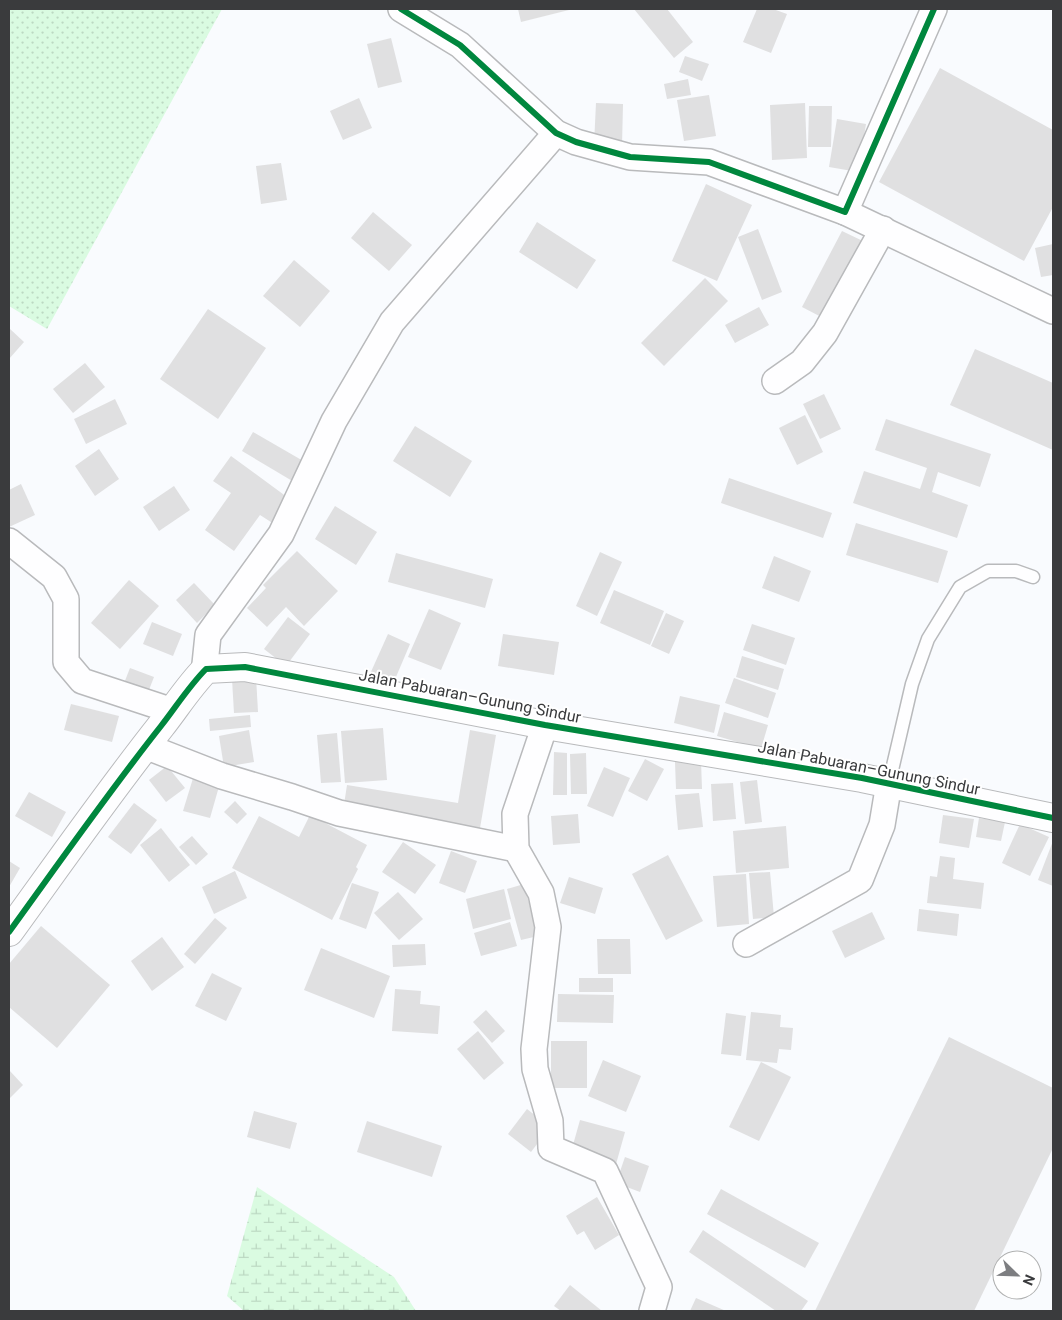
<svg xmlns="http://www.w3.org/2000/svg" width="1062" height="1320" viewBox="0 0 1062 1320" font-family="Roboto,sans-serif">
	<defs>
		<pattern id="grass-dots" width="8" height="8" patternUnits="userSpaceOnUse" patternTransform="scale(1.25)"><rect width="8" height="8" fill="#dafbe1"/><path d="M2 2h.1M6 6h.1" fill="none" stroke="#bcd8c2" stroke-width="1.8" stroke-linecap="round"/></pattern>
		<pattern id="wetland-marsh" width="20" height="14" patternUnits="userSpaceOnUse" patternTransform="scale(1.25)"><rect width="20" height="14" fill="#dafbe1"/><path d="M1 5h8M5 5V1M11 12h8M15 12V8" fill="none" stroke="#bcd8c2"/></pattern>
	</defs>
	<rect width="100%" height="100%" fill="#f9fbfe"/>
	<polygon fill="url(#grass-dots)" points="9,9 222,9 47,329 9,306"/>
	<polygon fill="url(#wetland-marsh)" points="257,1187 394,1277 416,1311 244,1311 227,1296"/>
	<g fill="#e0e0e1">
		<polygon points="518,9 573,9 521,22"/>
		<polygon points="634,9 667,9 693,42 674,58"/>
		<polygon points="757,9 773,9 787,14 771,53 743,42"/>
		<polygon points="391,38 402,82 378,88 367,44"/>
		<polygon points="685,56 709,64 702,81 679,72"/>
		<polygon points="940,68 1053,130 1053,207 1024,261 879,182"/>
		<polygon points="688,79 691,95 667,99 664,84"/>
		<polygon points="709,95 716,136 684,141 677,100"/>
		<polygon points="359,98 372,128 343,140 330,111"/>
		<polygon points="596,103 623,104 622,145 594,145"/>
		<polygon points="805,103 807,158 772,160 770,105"/>
		<polygon points="809,106 832,106 831,147 808,147"/>
		<polygon points="837,119 866,124 858,172 829,167"/>
		<polygon points="281,163 287,200 261,204 256,166"/>
		<polygon points="706,184 752,205 717,281 672,261"/>
		<polygon points="373,212 412,245 389,271 351,238"/>
		<polygon points="537,222 596,260 577,289 519,252"/>
		<polygon points="758,229 782,292 762,300 738,237"/>
		<polygon points="842,231 867,243 827,320 802,307"/>
		<polygon points="1053,244 1053,275 1041,277 1035,248"/>
		<polygon points="294,260 330,291 300,327 263,296"/>
		<polygon points="705,278 728,301 664,366 641,343"/>
		<polygon points="759,307 769,325 735,343 725,325"/>
		<polygon points="208,309 266,348 218,419 160,379"/>
		<polygon points="9,328 24,342 9,359"/>
		<polygon points="975,349 1053,383 1053,450 950,405"/>
		<polygon points="85,363 105,387 73,413 53,389"/>
		<polygon points="824,394 841,429 820,439 803,404"/>
		<polygon points="115,399 127,424 86,444 74,419"/>
		<polygon points="805,415 823,452 797,465 779,428"/>
		<polygon points="886,419 991,454 980,487 938,472 932,492 968,505 957,538 853,503 864,471 920,489 927,468 875,450"/>
		<polygon points="415,426 472,461 450,497 393,461"/>
		<polygon points="253,432 305,462 294,482 242,451"/>
		<polygon points="99,449 119,479 95,496 75,466"/>
		<polygon points="231,456 291,500 274,524 260,515 234,551 205,530 231,493 213,481"/>
		<polygon points="729,478 832,513 823,538 721,503"/>
		<polygon points="21,484 35,515 9,527 9,490"/>
		<polygon points="174,486 190,510 159,531 143,507"/>
		<polygon points="335,506 377,532 356,565 315,539"/>
		<polygon points="856,523 948,551 938,583 846,555"/>
		<polygon points="297,551 338,591 304,626 286,607 267,627 247,608 266,588 263,585"/>
		<polygon points="600,552 622,562 597,616 576,606"/>
		<polygon points="396,553 493,579 485,608 388,582"/>
		<polygon points="774,556 811,571 799,602 762,588"/>
		<polygon points="129,580 159,606 120,649 91,623"/>
		<polygon points="194,583 215,605 197,623 176,600"/>
		<polygon points="614,590 664,611 650,645 600,623"/>
		<polygon points="429,609 461,623 441,670 408,657"/>
		<polygon points="666,613 684,621 669,654 651,646"/>
		<polygon points="288,617 310,634 286,666 264,649"/>
		<polygon points="152,622 182,634 173,656 143,644"/>
		<polygon points="752,624 795,638 786,665 743,650"/>
		<polygon points="388,634 410,644 393,684 370,674"/>
		<polygon points="503,634 559,642 554,675 498,666"/>
		<polygon points="742,656 784,669 778,690 736,677"/>
		<polygon points="130,668 154,677 145,700 121,691"/>
		<polygon points="256,677 258,712 234,713 232,679"/>
		<polygon points="734,678 776,693 768,718 725,703"/>
		<polygon points="680,696 720,705 714,733 674,723"/>
		<polygon points="71,704 119,716 112,742 64,730"/>
		<polygon points="724,712 768,725 761,749 717,736"/>
		<polygon points="250,715 251,727 210,731 209,719"/>
		<polygon points="383,728 387,780 345,783 341,731"/>
		<polygon points="249,730 254,762 224,767 219,736"/>
		<polygon points="470,730 496,735 479,834 343,811 347,785 458,803"/>
		<polygon points="337,733 341,782 321,783 317,735"/>
		<polygon points="554,752 567,753 567,795 553,795"/>
		<polygon points="586,753 587,794 571,794 570,754"/>
		<polygon points="645,759 664,769 647,801 628,791"/>
		<polygon points="701,761 702,789 676,789 675,762"/>
		<polygon points="167,766 185,788 166,802 149,780"/>
		<polygon points="604,767 630,778 613,817 587,806"/>
		<polygon points="194,775 220,783 210,818 183,811"/>
		<polygon points="757,780 762,822 745,824 740,782"/>
		<polygon points="733,783 736,819 713,821 711,784"/>
		<polygon points="29,792 66,812 52,837 15,816"/>
		<polygon points="699,793 703,827 678,830 675,795"/>
		<polygon points="235,801 247,814 237,824 224,812"/>
		<polygon points="134,803 157,820 131,854 108,837"/>
		<polygon points="578,814 580,843 553,845 551,816"/>
		<polygon points="310,815 367,845 356,867 358,869 332,920 232,868 259,816 299,837"/>
		<polygon points="943,815 974,819 969,848 939,843"/>
		<polygon points="979,818 1005,822 1001,841 976,837"/>
		<polygon points="1020,824 1049,837 1030,876 1002,863"/>
		<polygon points="786,826 789,868 736,873 733,831"/>
		<polygon points="161,828 190,865 169,882 140,845"/>
		<polygon points="192,836 208,854 196,865 179,847"/>
		<polygon points="1053,841 1053,886 1038,880"/>
		<polygon points="403,842 436,865 415,894 382,872"/>
		<polygon points="451,851 477,861 465,893 439,883"/>
		<polygon points="668,855 703,921 666,940 632,874"/>
		<polygon points="940,856 955,858 953,879 984,883 981,909 927,903 930,876 937,877"/>
		<polygon points="9,861 20,868 9,887"/>
		<polygon points="235,871 247,898 214,914 202,887"/>
		<polygon points="770,872 774,917 753,919 749,873"/>
		<polygon points="746,874 749,924 717,927 713,876"/>
		<polygon points="569,877 603,888 595,914 560,903"/>
		<polygon points="352,883 379,892 366,929 339,919"/>
		<polygon points="524,884 538,936 521,940 507,889"/>
		<polygon points="504,889 511,919 473,929 466,899"/>
		<polygon points="398,892 423,919 399,940 374,913"/>
		<polygon points="919,909 959,914 957,936 917,931"/>
		<polygon points="872,912 885,939 845,958 832,931"/>
		<polygon points="215,918 227,928 195,964 184,954"/>
		<polygon points="510,922 517,946 481,956 474,933"/>
		<polygon points="41,926 110,985 57,1048 9,1007 9,964"/>
		<polygon points="162,937 184,967 152,991 131,961"/>
		<polygon points="597,939 630,939 631,974 598,974"/>
		<polygon points="425,944 426,965 393,967 392,945"/>
		<polygon points="321,948 390,976 374,1018 304,990"/>
		<polygon points="212,973 242,988 226,1021 195,1006"/>
		<rect x="579" y="978" width="34" height="14"/>
		<polygon points="395,989 421,991 420,1004 440,1006 438,1034 392,1031"/>
		<polygon points="558,994 614,995 613,1023 557,1022"/>
		<polygon points="486,1010 505,1031 492,1043 473,1022"/>
		<polygon points="751,1012 781,1015 780,1027 793,1028 791,1050 779,1049 777,1063 746,1060"/>
		<polygon points="726,1013 746,1016 741,1056 721,1054"/>
		<polygon points="478,1031 504,1063 484,1080 457,1049"/>
		<polygon points="949,1037 1053,1088 1053,1148 974,1311 815,1311"/>
		<rect x="551" y="1041" width="36" height="47"/>
		<polygon points="603,1060 641,1076 626,1112 588,1096"/>
		<polygon points="761,1062 791,1077 759,1141 729,1127"/>
		<polygon points="9,1070 23,1085 9,1099"/>
		<polygon points="527,1109 550,1127 531,1152 508,1134"/>
		<polygon points="254,1111 297,1123 290,1149 247,1137"/>
		<polygon points="580,1120 625,1132 616,1164 571,1152"/>
		<polygon points="367,1121 442,1146 432,1177 357,1152"/>
		<polygon points="625,1157 649,1166 640,1192 616,1183"/>
		<polygon points="721,1189 819,1243 805,1268 707,1214"/>
		<polygon points="597,1197 619,1235 595,1250 584,1231 577,1235 566,1216"/>
		<polygon points="703,1230 808,1301 801,1311 776,1311 689,1252"/>
		<polygon points="570,1285 602,1311 561,1311 554,1306"/>
		<polygon points="696,1298 726,1311 690,1311"/>
	</g>
	<g fill="none" stroke-linecap="round" stroke-linejoin="round">
		<g stroke="#b9babc" stroke-width="15">
			<polyline id="lane" points="889,783 912,684 928,639 960,587 988,571 1016,571 1033,577"/>
		</g>
		<g stroke="#b9babc" stroke-width="28">
			<g id="street">
				<polyline points="401,9 460,45 556,133 576,142 630,157 709,162 845,212 934,9"/>
				<polyline points="845,212 1053,311"/>
				<polyline points="775,381 802,362 825,333 883,229"/>
				<polyline points="9,541 54,577 66,599 66,662 82,681 173,711"/>
				<polyline points="206,669 205,664 208,635 281,534 334,421 392,322 556,133"/>
				<polyline points="545,725 515,814 516,849 541,893 548,927 534,1049 535,1069 550,1121 551,1148 605,1171 659,1287 652,1311"/>
				<polyline points="145,746 222,776 292,797 339,813 516,849"/>
				<polyline points="746,944 860,880 882,825 889,783"/>
			</g>
		</g>
		<g stroke="#b9babc" stroke-width="30">
			<path id="secondary" d="M9 932C59 863 108 793 161 726 176 707 189 686 206 669L245 667 545 725 862 778 1053 818"/>
		</g>
		<use href="#lane" stroke="#fefeff" stroke-width="12"/>
		<use href="#street" stroke="#fefeff" stroke-width="25"/>
		<use href="#secondary" stroke="#fefeff" stroke-width="28"/>
		<g stroke="#fff" stroke-width="9">
			<g id="cycleway">
				<polyline points="401,9 460,45 556,133 576,142 630,157 709,162 845,212 934,9"/>
				<path d="M9 932C59 863 108 793 161 726 176 707 189 686 206 669L245 667 545 725 862 778 1053 818"/>
			</g>
		</g>
		<use href="#cycleway" stroke="#00873e" stroke-width="6"/>
	</g>
	<g text-anchor="middle" dominant-baseline="central" stroke-width="4" stroke-linejoin="round" paint-order="stroke">
		<g font-size="16" fill="#3a3b3d" stroke="#fff">
			<text transform="translate(470 696) rotate(11)">Jalan Pabuaran–Gunung Sindur</text>
			<text transform="translate(869 768) rotate(11)">Jalan Pabuaran–Gunung Sindur</text>
		</g>
	</g>
	<rect width="1062" height="1320" fill="none" stroke="#3a3b3d" stroke-width="20"/>
	<g transform="translate(1017 1275) rotate(113)"><circle r="24" fill="#ffffff" stroke="#b0b1b1"/>
	<path d="M0-4L9 19L0 12L-9 19Z" fill="#7d7e81"/>
	<text y="-8" font-size="14" font-weight="bold" text-anchor="middle" fill="#3a3b3d">N</text>
	</g>
</svg>
